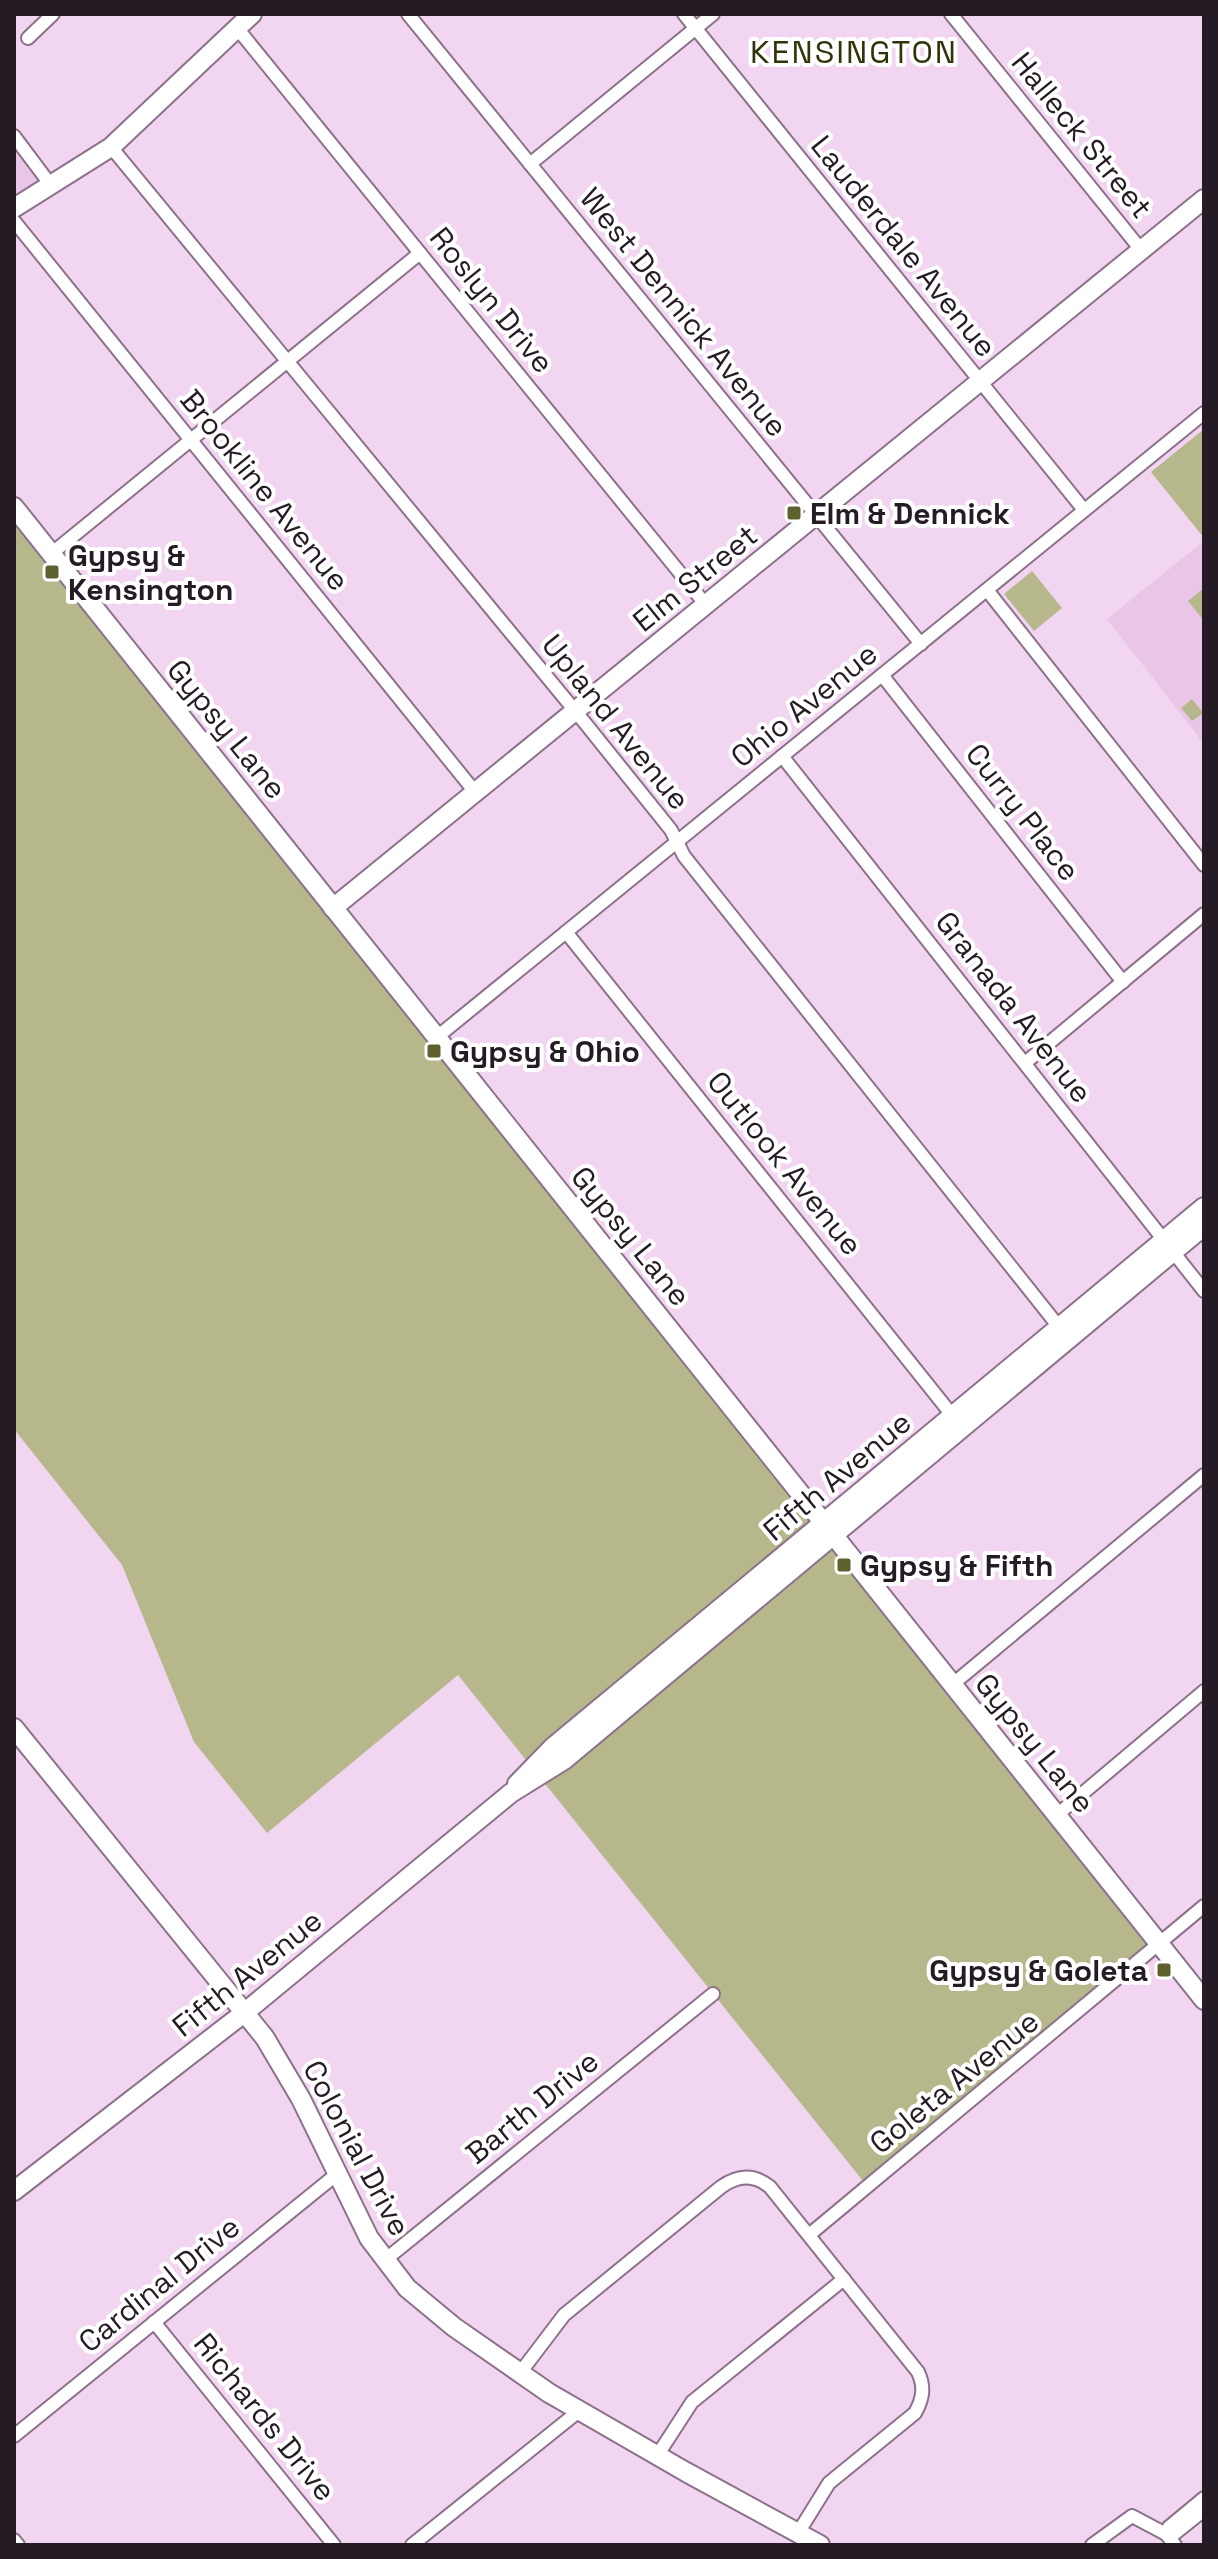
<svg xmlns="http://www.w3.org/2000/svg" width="1218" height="2559" viewBox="0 0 1218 2559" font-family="'Space Grotesk',sans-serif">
	<rect width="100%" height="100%" fill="#f2d5f1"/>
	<g fill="#e9c6e8">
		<polygon points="14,136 50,184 14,208"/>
		<polygon points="1204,541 1204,744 1107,619"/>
	</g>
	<g fill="#b6b88c">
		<polygon points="1204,429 1204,538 1151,472"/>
		<polygon points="14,507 1159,1944 867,2186 458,1675 267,1833 194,1742 122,1565 14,1429"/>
		<polygon points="1032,571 1062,608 1034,631 1004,594"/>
		<polygon points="1204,588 1204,621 1188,601"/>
		<polygon points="1192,699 1203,713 1192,721 1181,708"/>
	</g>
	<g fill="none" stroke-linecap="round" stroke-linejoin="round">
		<g stroke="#8c718b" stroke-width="16">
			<g id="street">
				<polyline points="408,14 921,644"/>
				<polyline points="684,14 1084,510"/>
				<polyline points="951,14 1142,251"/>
				<polyline points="237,28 706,605"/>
				<polyline points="28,38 53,14"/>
				<polyline points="14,136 50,184"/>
				<polyline points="111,147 585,723 671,830 684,856 1063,1332"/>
				<polyline points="530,164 713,14"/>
				<polyline points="14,221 475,792"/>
				<polyline points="51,554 420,253"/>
				<polyline points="987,590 1204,865"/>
				<polyline points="882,675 1123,982"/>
				<polyline points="782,756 1204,1291"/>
				<polyline points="566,932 956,1420"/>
				<polyline points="437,1037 1204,413"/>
				<polyline points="1025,1063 1204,914"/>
				<polyline points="953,1684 1204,1475"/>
				<polyline points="1057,1815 1204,1691"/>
				<polyline points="809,2235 1204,1906"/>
				<polyline points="385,2260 713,1994"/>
				<polyline points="154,2322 334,2545"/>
				<path d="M520 2373 564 2315 721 2187C738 2175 754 2174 770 2187L918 2372C925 2387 923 2399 915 2413L829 2483 798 2533"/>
				<polyline points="14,2436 337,2174"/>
				<polyline points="657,2456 692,2402 844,2279"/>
				<polyline points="1166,2534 1169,2527 1204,2498"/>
				<polyline points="1166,2534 1174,2534 1204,2510"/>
				<polyline points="14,2540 18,2545"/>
				<polyline points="412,2545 579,2411"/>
				<polyline points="1092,2545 1132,2516 1166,2534 1175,2545"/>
			</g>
		</g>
		<g stroke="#8c718b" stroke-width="22">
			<g id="secondary">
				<polyline points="14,208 111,147 252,14"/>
				<polyline points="14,507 1204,2000"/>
				<polyline points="333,908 1204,199"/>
				<polyline points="14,1728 265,2038 301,2099 369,2238 407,2288 454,2327 549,2393 686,2472 820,2545"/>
				<polyline points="517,1784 553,1747 1204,1207"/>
				<polyline points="14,2191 244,2013 511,1793 564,1760 1204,1226"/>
			</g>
		</g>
		<use href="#street" stroke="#fff" stroke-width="12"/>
		<use href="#secondary" stroke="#fff" stroke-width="18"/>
	</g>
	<g fill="#5e602d" stroke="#fff" stroke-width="3">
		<rect x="786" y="505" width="16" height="16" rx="4"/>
		<rect x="44" y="564" width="16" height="16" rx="4"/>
		<rect x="426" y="1043" width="16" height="16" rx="4"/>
		<rect x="836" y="1557" width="16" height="16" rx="4"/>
		<rect x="1156" y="1962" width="16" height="16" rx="4"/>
	</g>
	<g text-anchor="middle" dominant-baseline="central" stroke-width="8" stroke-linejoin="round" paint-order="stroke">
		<g font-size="30" fill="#251b25" stroke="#fff">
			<text transform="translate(1082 135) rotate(51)">Halleck Street</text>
			<text transform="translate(904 246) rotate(51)">Lauderdale Avenue</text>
			<text transform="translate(492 300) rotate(51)">Roslyn Drive</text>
			<text transform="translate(684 312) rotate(51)">West Dennick Avenue</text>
			<text transform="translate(265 490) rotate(51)">Brookline Avenue</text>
			<text transform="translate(695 578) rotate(-39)">Elm Street</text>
			<text transform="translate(804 705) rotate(-39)">Ohio Avenue</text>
			<text transform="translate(616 722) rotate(51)">Upland Avenue</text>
			<text transform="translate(227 729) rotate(51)">Gypsy Lane</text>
			<text transform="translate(1023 812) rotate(52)">Curry Place</text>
			<text transform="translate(1014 1007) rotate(52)">Granada Avenue</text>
			<text transform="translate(785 1163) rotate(51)">Outlook Avenue</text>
			<text transform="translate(631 1236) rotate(51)">Gypsy Lane</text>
			<text transform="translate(837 1476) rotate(-40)">Fifth Avenue</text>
			<text transform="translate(1035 1743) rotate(51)">Gypsy Lane</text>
			<text transform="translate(247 1973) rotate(-39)">Fifth Avenue</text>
			<text transform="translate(954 2082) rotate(-39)">Goleta Avenue</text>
			<text transform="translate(532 2107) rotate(-39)">Barth Drive</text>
			<text transform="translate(357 2148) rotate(62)">Colonial Drive</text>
			<text transform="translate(159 2284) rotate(-39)">Cardinal Drive</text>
			<text transform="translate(265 2417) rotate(51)">Richards Drive</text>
		</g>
		<g font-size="30" font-weight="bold" fill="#251b25" stroke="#fff" text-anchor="start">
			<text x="810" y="513">Elm &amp; Dennick</text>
			<text x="68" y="555">Gypsy &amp;<tspan x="68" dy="34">Kensington</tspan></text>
			<text x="450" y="1051">Gypsy &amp; Ohio</text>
			<text x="860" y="1565">Gypsy &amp; Fifth</text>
			<text x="1148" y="1970" text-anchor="end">Gypsy &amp; Goleta</text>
		</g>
		<g font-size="32" letter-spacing="2" fill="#323309" stroke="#fff">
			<text x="854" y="52">KENSINGTON</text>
		</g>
	</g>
	<rect width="1218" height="2559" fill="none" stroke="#251b25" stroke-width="32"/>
</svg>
